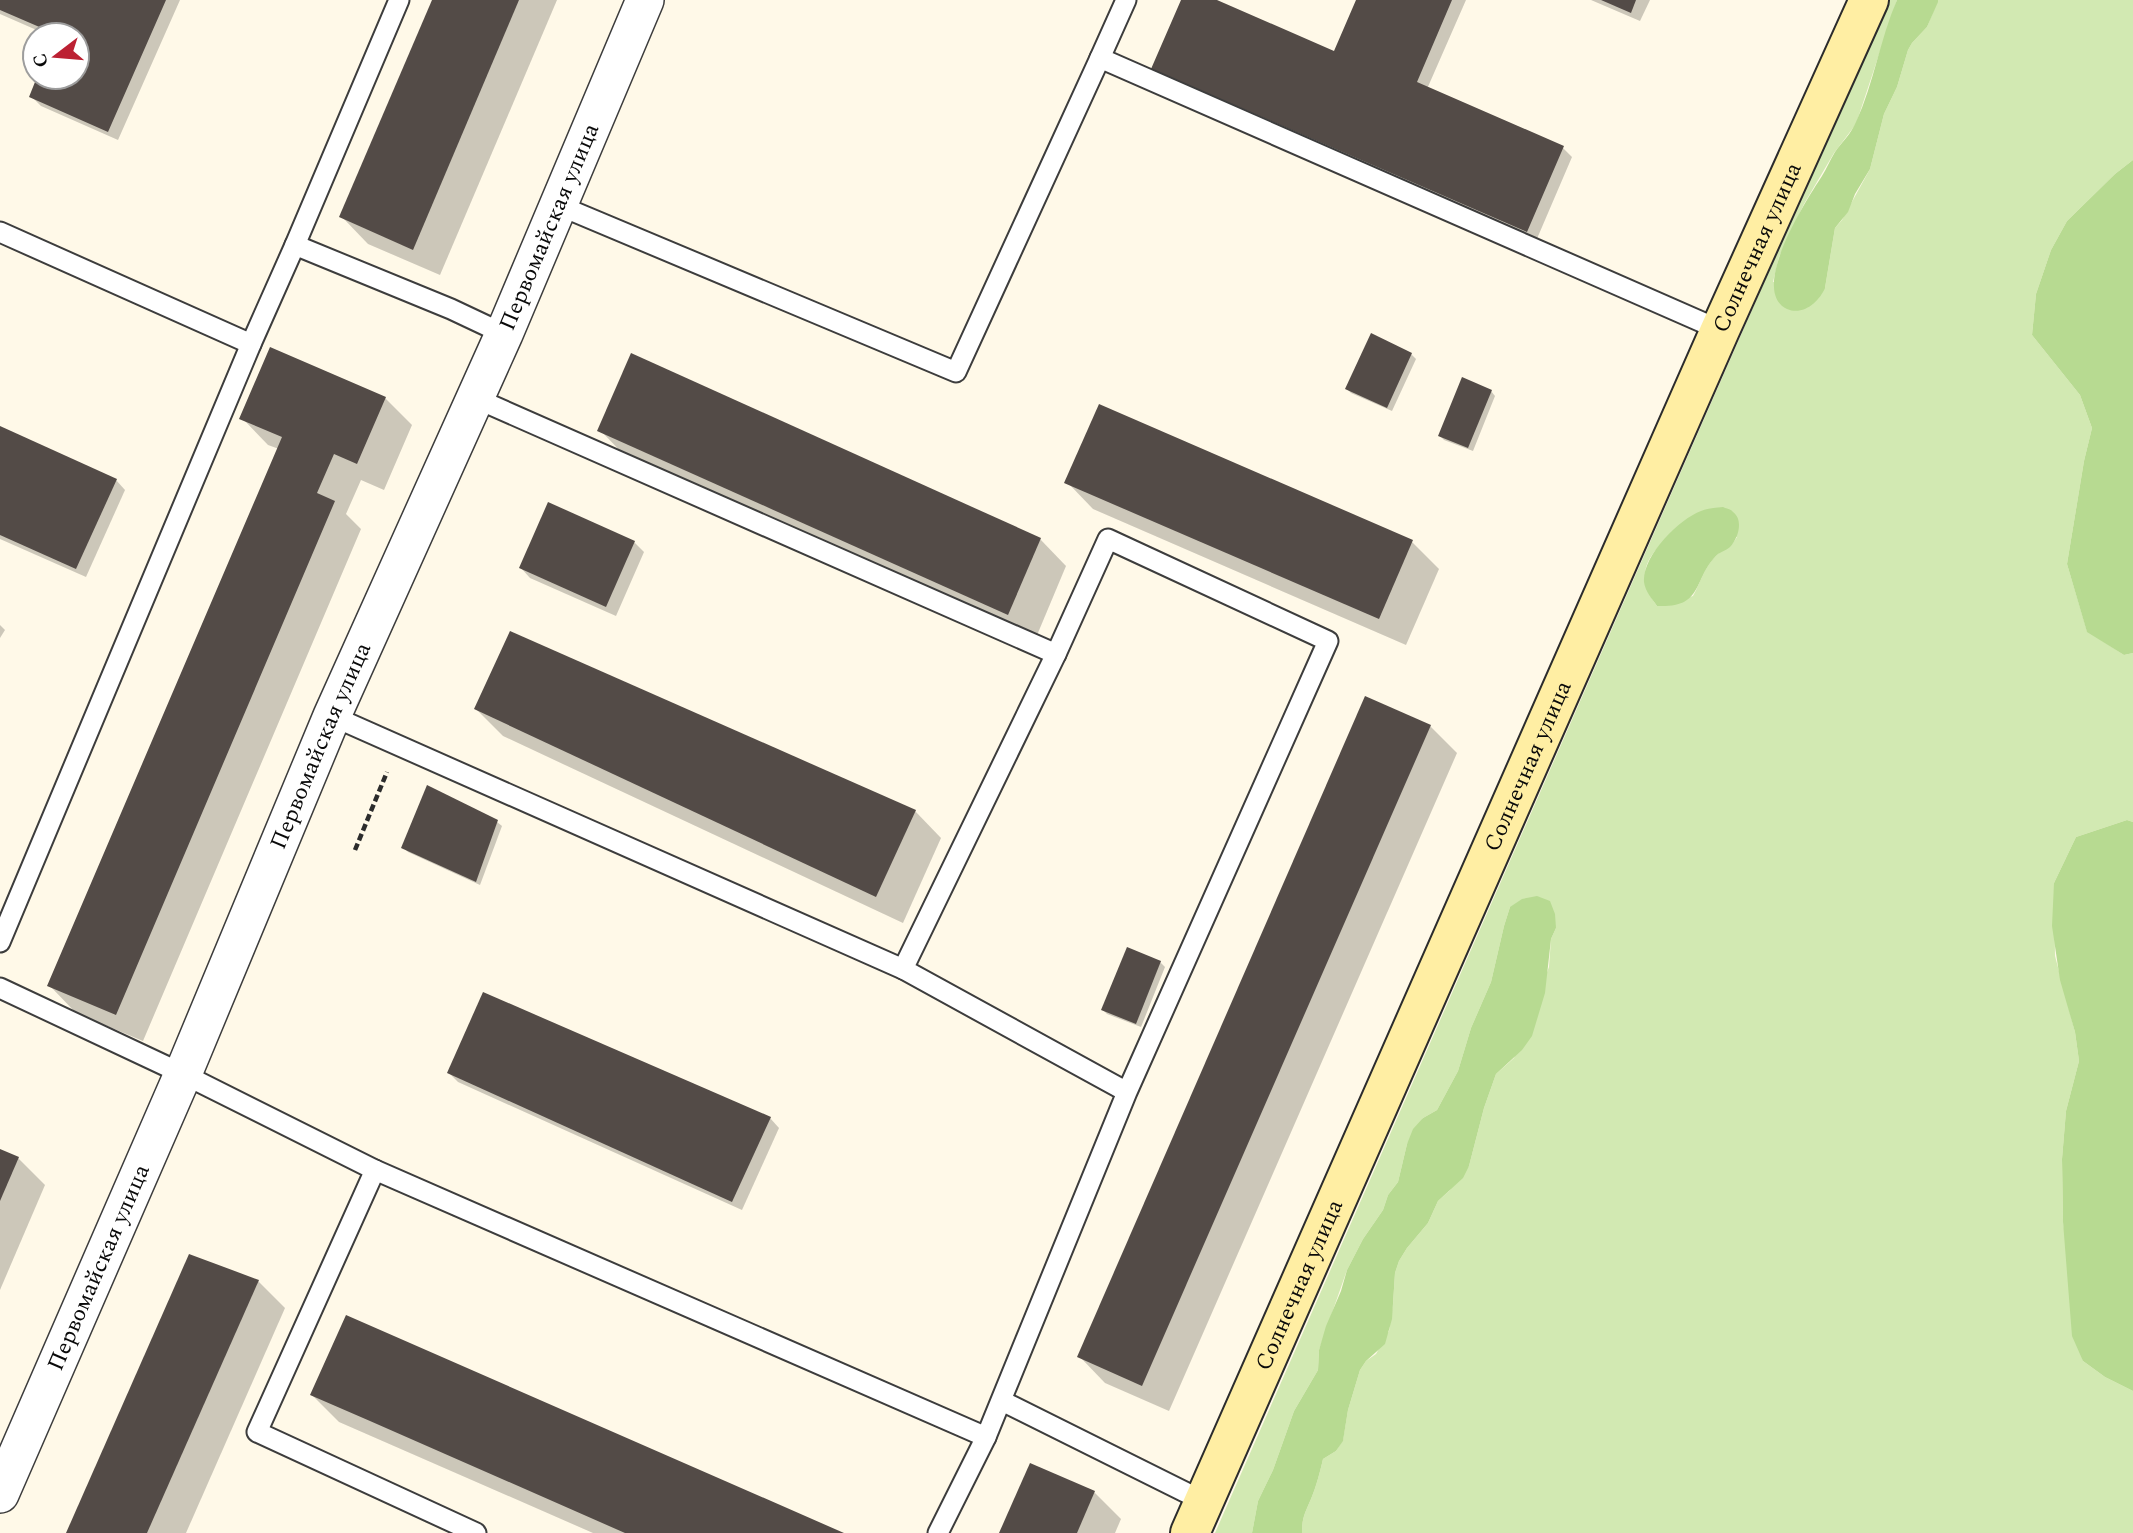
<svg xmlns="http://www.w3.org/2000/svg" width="2133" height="1533" viewBox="0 0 2133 1533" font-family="Spectral,serif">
	<rect width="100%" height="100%" fill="#fff9e8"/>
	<path fill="#d2e9b2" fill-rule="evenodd" d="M1888 0H1897L1856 124 1834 153 1804 204 1779 257 1773 282 1825 288 1835 228 1842 220 1870 169 1884 114 1897 87 1908 50 1912 43 1927 27 1938 0H2133V160L2115 174 2067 221 2051 250 2036 294 2032 335 2080 395 2092 428 2084 461 2067 564 2087 631 2124 655 2133 653V822L2127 820 2076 837 2054 883 2055 956 2075 1032 2079 1061 2066 1111 2062 1159 2063 1222 2083 1361 2105 1377 2133 1391V1533H1302C1302 1517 1305 1513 1311 1499 1316 1487 1320 1472 1323 1459L1336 1451 1343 1440 1348 1410 1360 1370 1366 1361 1376 1354 1389 1331 1393 1304 1395 1273 1399 1261 1407 1248 1428 1223 1438 1201 1449 1191 1469 1166 1484 1108 1496 1074 1514 1058 1549 967 1551 939 1556 928 1510 907 1504 926 1491 982 1471 1028 1458 1071 1437 1110 1423 1118 1407 1144 1398 1182 1388 1195 1383 1210 1363 1239 1347 1270 1319 1350 1318 1370 1294 1411 1273 1470 1258 1501 1252 1533H1215ZM1676 528 1737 537C1729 550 1724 547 1716 556 1705 566 1700 583 1693 596L1657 606C1631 571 1651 554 1676 528Z"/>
	<g fill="#b7da91">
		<path d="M1897 0H1938V2L1927 27 1912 43 1908 50 1897 87 1884 114 1870 169 1855 194 1848 212 1835 228 1825 288C1819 302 1803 316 1787 309 1748 290 1807 199 1822 176 1827 168 1830 160 1835 152 1842 142 1851 134 1856 122 1874 83 1880 39 1897 0Z"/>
		<polygon points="2133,160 2133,653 2124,655 2087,632 2067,564 2084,461 2092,428 2080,395 2032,335 2036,294 2051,250 2067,221 2115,174"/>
		<path d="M1723 507C1727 509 1731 509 1733 512 1744 520 1738 539 1730 547 1726 551 1719 552 1716 556 1692 581 1704 608 1657 606 1652 599 1645 591 1644 582 1642 556 1679 519 1701 511 1709 508 1715 508 1723 507Z"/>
		<polygon points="2127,820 2133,822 2133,1391 2105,1377 2083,1361 2072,1336 2063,1222 2062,1159 2066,1111 2079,1061 2075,1032 2060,980 2052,926 2054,883 2076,837"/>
		<path d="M1537 896 1550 901 1555 914 1556 928 1551 939 1545 993 1532 1036 1522 1050 1496 1074 1484 1108 1469 1166 1463 1178 1438 1201 1428 1223 1407 1248 1399 1261 1395 1273 1392 1319 1385 1344 1366 1361 1360 1370 1348 1410 1343 1441 1336 1451 1323 1459C1320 1472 1316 1487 1311 1499 1305 1513 1302 1517 1302 1533H1252L1258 1501 1273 1470 1294 1411 1318 1370 1319 1350 1326 1326 1341 1291 1347 1270 1363 1239 1383 1210 1388 1195 1398 1182 1407 1144 1413 1129 1423 1118 1437 1110 1458 1071 1471 1028 1491 982 1504 926 1510 907 1522 899Z"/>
	</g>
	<g fill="#0003">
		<polygon points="0,0 180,0 118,140 41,106 31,96 39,77 77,77 77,35 48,35 0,14"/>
		<polygon points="434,0 557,0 440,275 368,244 342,217"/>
		<polygon points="1183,0 1212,0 1335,54 1358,0 1466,0 1427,89 1563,148 1572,157 1536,241 1163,78 1153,69"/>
		<polygon points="1591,0 1650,0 1640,21"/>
		<polygon points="1411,354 1416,359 1392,411 1351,393 1347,389"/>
		<polygon points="1491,391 1495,396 1473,451 1444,440 1440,436"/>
		<polygon points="385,398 412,425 384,490 361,480 346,514 361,529 143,1041 76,1013 50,986 279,449 268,445 242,418"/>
		<polygon points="1100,406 1412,542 1439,569 1406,645 1093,509 1067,482"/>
		<polygon points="0,428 116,480 125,490 86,577 0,539"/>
		<polygon points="600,430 1040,539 1066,566 1035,640 626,457"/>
		<polygon points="634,542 644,552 616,616 530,578 521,568"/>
		<polygon points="0,625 5,630 0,638"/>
		<polygon points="476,709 915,811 941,838 903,923 503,736"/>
		<polygon points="1430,726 1457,753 1169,1411 1105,1383 1079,1356"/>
		<polygon points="497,822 502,826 480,885 408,852 403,847"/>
		<polygon points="1160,962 1165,967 1141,1027 1107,1014 1103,1010"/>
		<polygon points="449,1073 770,1118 779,1128 742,1210 458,1082"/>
		<polygon points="0,1151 18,1158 45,1185 0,1290"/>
		<polygon points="258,1281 285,1308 186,1533 68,1533"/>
		<polygon points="312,1395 840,1533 593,1533 339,1422"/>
		<polygon points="1094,1492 1121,1519 1115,1533 1001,1533"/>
	</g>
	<g fill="#534b47">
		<polygon points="0,0 166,0 108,132 29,97 37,77 77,77 77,35 58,35 0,10"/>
		<polygon points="432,0 519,0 413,250 339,217"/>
		<polygon points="1181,0 1217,0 1334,51 1356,0 1452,0 1417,82 1564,146 1527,232 1151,69"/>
		<polygon points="1601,0 1636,0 1631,13"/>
		<polygon points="1371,333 1412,353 1387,408 1345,389"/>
		<polygon points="270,347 386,397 357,464 334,454 317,493 335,501 116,1015 47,986 282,437 239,419"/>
		<polygon points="631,353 1041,538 1008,615 597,431"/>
		<polygon points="1462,377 1492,390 1468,448 1438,436"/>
		<polygon points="1099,404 1413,540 1379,619 1064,483"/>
		<polygon points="0,426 117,479 76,569 0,535"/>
		<polygon points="548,502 635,541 606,607 519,568"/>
		<polygon points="510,631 916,810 876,897 474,709"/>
		<polygon points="1365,696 1431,725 1142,1386 1077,1357"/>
		<polygon points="427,785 498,820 476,882 401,848"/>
		<polygon points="1127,947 1161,961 1136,1024 1101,1010"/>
		<polygon points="483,992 771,1117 732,1202 447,1073"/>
		<polygon points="0,1149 19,1157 0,1201"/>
		<polygon points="189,1254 259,1280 147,1533 66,1533"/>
		<polygon points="346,1315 844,1533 625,1533 370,1421 310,1395"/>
		<polygon points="1030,1463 1095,1491 1077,1533 999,1533"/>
	</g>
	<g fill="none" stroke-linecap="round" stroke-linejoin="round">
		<g stroke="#3d3d3d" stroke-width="23">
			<g id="lane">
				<polyline points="1126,0 1100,58 1720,330"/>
				<polyline points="558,205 956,372 1100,58"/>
				<polyline points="0,232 251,344 295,245 451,309 504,334"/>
				<polyline points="295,245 399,0"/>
				<polyline points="475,398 1056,654"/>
				<polyline points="332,716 903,969"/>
				<polyline points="0,942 251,344"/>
				<polyline points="0,988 183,1074 375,1170 986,1437"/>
				<polyline points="375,1170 257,1432 476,1533"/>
				<polyline points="1002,1401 1203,1501"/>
				<polyline points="938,1533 986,1437 1127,1092 1328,641 1108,539 1056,654 903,969 1127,1092"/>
			</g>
		</g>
		<g stroke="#3d3d3d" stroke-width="40">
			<g id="street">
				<path id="s1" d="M0 1494 183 1074 332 716 504 334 645 0"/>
			</g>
		</g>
		<g stroke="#2c2c2c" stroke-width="42">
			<g id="secondary">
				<path id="s2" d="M1190 1533 1720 330 1869 0"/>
			</g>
		</g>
		<polyline stroke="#2c2c2c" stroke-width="4.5" stroke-dasharray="7 3.5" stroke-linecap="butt" points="355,850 387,772"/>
		<use href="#lane" stroke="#fff" stroke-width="19"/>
		<use href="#street" stroke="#fff" stroke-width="37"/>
		<use href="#secondary" stroke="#ffeea3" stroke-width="38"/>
	</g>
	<g text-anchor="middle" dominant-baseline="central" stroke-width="7" stroke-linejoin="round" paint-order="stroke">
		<g font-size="23" fill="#0a0a0a" stroke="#fff">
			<text stroke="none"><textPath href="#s1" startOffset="1381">Первомайская улица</textPath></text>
			<text stroke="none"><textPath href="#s2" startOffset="1405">Солнечная улица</textPath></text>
			<text stroke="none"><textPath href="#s1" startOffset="814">Первомайская улица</textPath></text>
			<text stroke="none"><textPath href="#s2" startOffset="838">Солнечная улица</textPath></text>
			<text stroke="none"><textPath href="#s1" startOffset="247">Первомайская улица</textPath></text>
			<text stroke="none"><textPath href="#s2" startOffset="271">Солнечная улица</textPath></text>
		</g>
	</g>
	<g transform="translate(56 56) rotate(254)"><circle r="33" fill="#ffffff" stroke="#9d9d9d" stroke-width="2"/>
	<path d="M0-5L12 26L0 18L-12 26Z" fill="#bc2133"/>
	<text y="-10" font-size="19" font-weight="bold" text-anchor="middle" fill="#0a0a0a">С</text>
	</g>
</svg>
